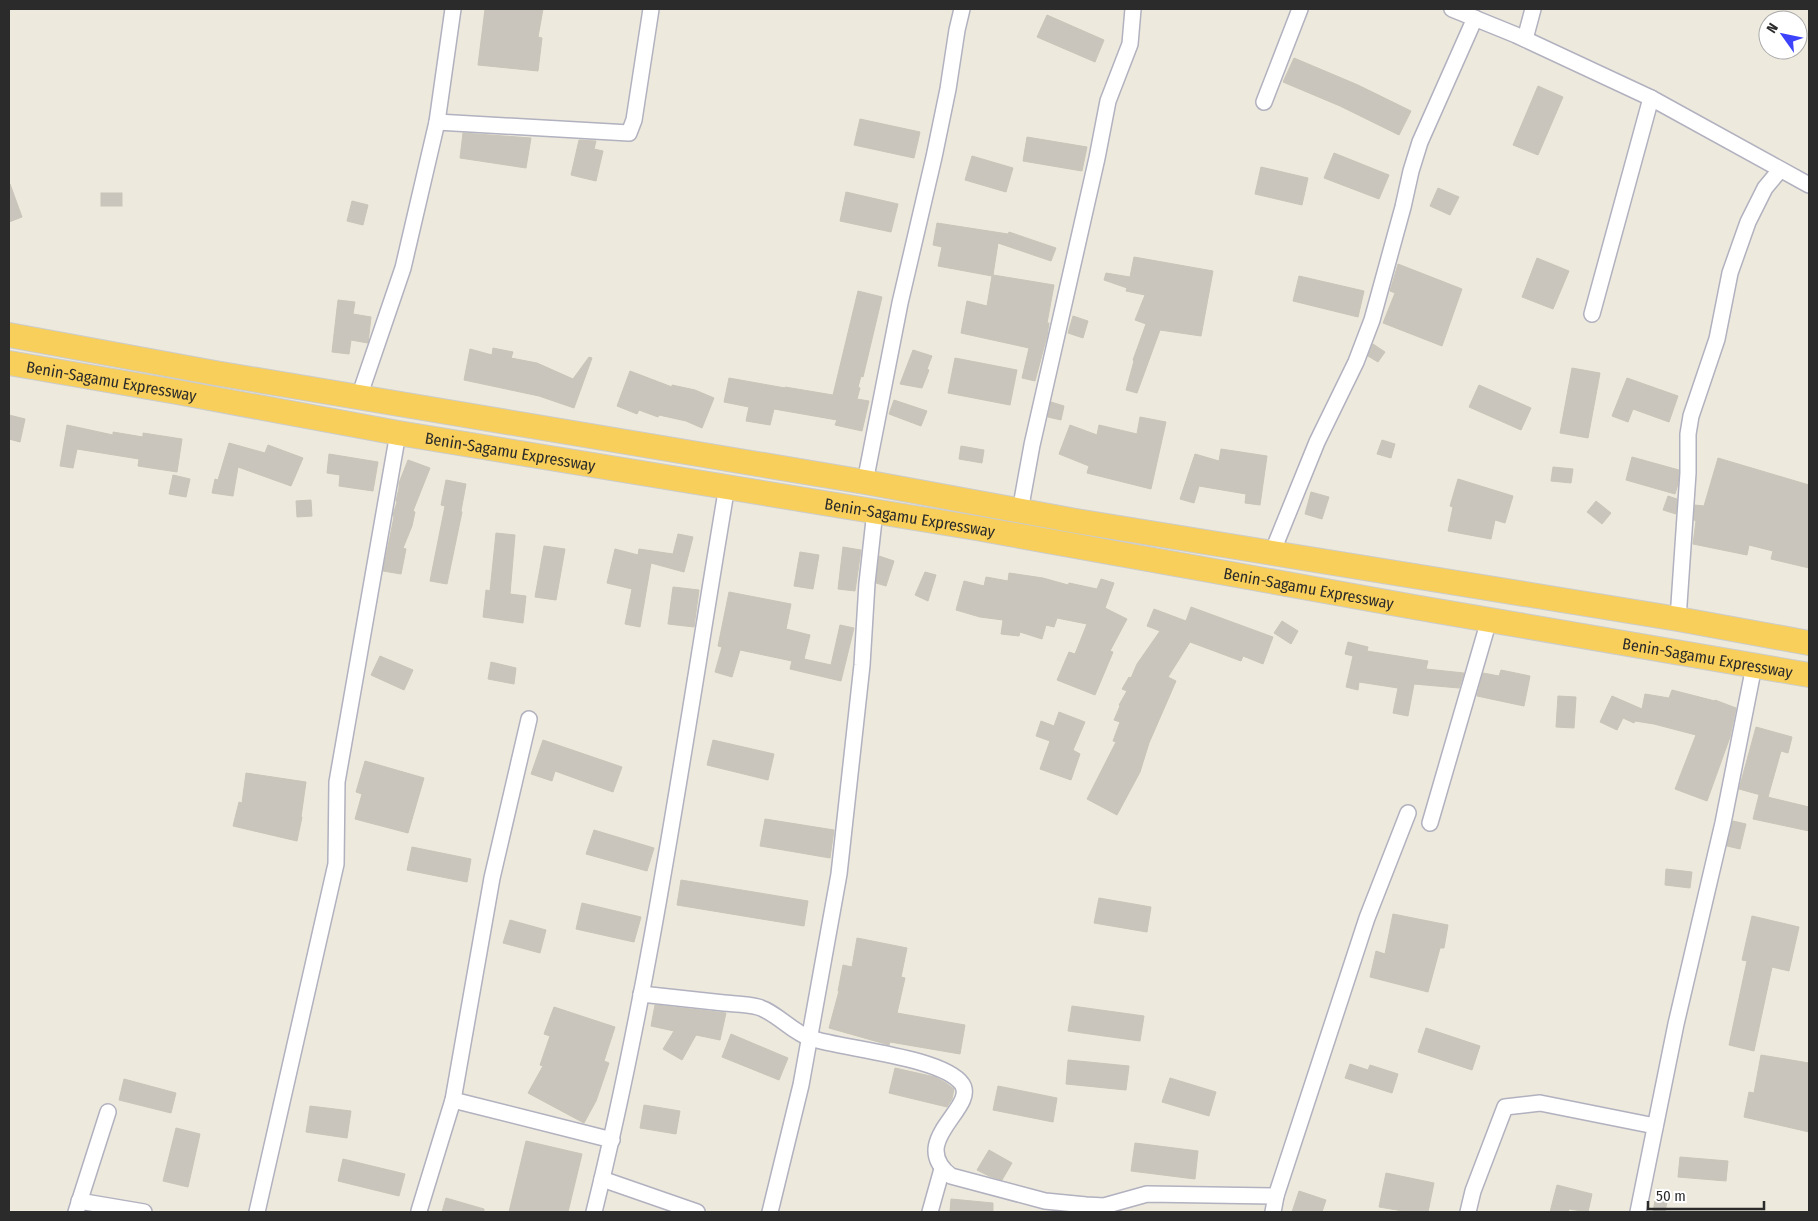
<svg xmlns="http://www.w3.org/2000/svg" width="1818" height="1221" viewBox="0 0 1818 1221" font-family="'Fira Sans Condensed',sans-serif">
	<rect width="100%" height="100%" fill="#ede9dd"/>
	<g fill="#c9c5bd" stroke="#c9c5b7">
		<polygon points="485,9 543,9 538,37 542,38 538,71 478,65"/>
		<polygon points="1047,15 1104,40 1095,62 1037,37"/>
		<polygon points="1294,58 1358,85 1411,111 1399,135 1340,106 1283,82"/>
		<polygon points="1538,86 1563,97 1538,155 1513,145"/>
		<polygon points="860,119 920,132 914,158 854,145"/>
		<polygon points="463,133 531,138 526,168 460,158"/>
		<polygon points="1027,137 1087,147 1082,171 1023,161"/>
		<polygon points="579,140 596,141 594,149 603,151 596,181 571,175"/>
		<polygon points="1334,153 1389,175 1379,199 1324,178"/>
		<polygon points="972,156 1013,168 1006,192 965,180"/>
		<polygon points="1261,167 1308,178 1302,205 1255,194"/>
		<polygon points="9,184 10,184 22,217 9,222"/>
		<polygon points="1438,188 1459,197 1450,215 1430,206"/>
		<polygon points="846,192 898,204 891,232 840,221"/>
		<rect x="101" y="193" width="21" height="13"/>
		<polygon points="352,201 368,205 363,225 347,221"/>
		<polygon points="937,223 1008,234 1009,232 1056,248 1051,261 998,243 993,275 1054,285 1047,323 1049,323 1047,336 1035,381 1022,378 1029,348 961,333 967,301 987,306 992,276 938,266 942,247 933,245"/>
		<polygon points="1134,257 1213,271 1201,336 1160,330 1137,393 1126,390 1134,361 1133,360 1146,324 1135,320 1145,295 1126,291 1127,288 1104,280 1106,273 1130,277"/>
		<polygon points="1537,258 1569,271 1553,309 1522,297"/>
		<polygon points="1398,264 1462,289 1442,346 1383,323 1395,293 1390,291"/>
		<polygon points="1299,276 1364,291 1358,317 1293,301"/>
		<polygon points="858,291 882,297 863,377 861,376 858,387 860,388 857,399 869,401 862,431 835,425 837,420 774,409 770,425 746,421 749,407 724,402 729,378 785,388 785,387 833,395"/>
		<polygon points="338,300 355,302 353,314 371,317 368,343 351,340 349,354 332,352"/>
		<polygon points="1073,316 1088,321 1083,338 1068,333"/>
		<polygon points="1373,344 1385,352 1378,362 1368,356"/>
		<polygon points="493,348 513,352 511,358 537,363 573,379 589,357 592,358 574,408 539,396 464,380 470,349 492,355"/>
		<polygon points="913,350 932,356 927,369 929,370 922,388 900,384"/>
		<polygon points="955,358 1017,370 1010,405 948,393"/>
		<polygon points="1572,368 1600,373 1588,438 1560,433"/>
		<polygon points="630,371 672,387 672,385 695,390 714,398 702,428 686,421 659,415 658,417 639,410 637,414 617,406"/>
		<polygon points="1627,378 1678,396 1669,422 1633,409 1628,422 1612,416"/>
		<polygon points="1479,385 1531,408 1521,430 1469,407"/>
		<polygon points="894,400 927,411 921,426 889,414"/>
		<polygon points="1051,402 1064,406 1061,420 1048,417"/>
		<polygon points="9,415 25,419 20,442 9,439"/>
		<polygon points="1140,417 1166,422 1151,489 1087,473 1089,466 1059,454 1070,425 1097,435 1099,425 1137,434"/>
		<polygon points="67,425 113,435 113,432 143,437 143,433 182,439 177,472 138,466 139,459 77,449 73,468 60,466"/>
		<polygon points="1382,440 1395,444 1391,458 1377,454"/>
		<polygon points="229,443 265,453 268,445 303,458 291,486 238,467 233,496 212,493 215,479 218,480"/>
		<polygon points="961,446 984,450 982,463 959,459"/>
		<polygon points="1221,449 1267,456 1260,505 1245,503 1246,494 1199,486 1194,503 1180,499 1195,454 1219,461"/>
		<polygon points="329,454 378,462 373,491 339,486 340,475 327,473"/>
		<polygon points="1632,457 1679,470 1678,484 1675,494 1626,480"/>
		<polygon points="1718,458 1809,485 1809,568 1771,559 1773,551 1749,545 1747,555 1693,544 1696,521 1694,520 1695,505 1704,506"/>
		<polygon points="408,460 430,468 413,511 415,512 412,526 403,548 406,549 401,574 383,571 394,517 393,515 397,502 396,501 399,488 399,483"/>
		<polygon points="1553,467 1573,469 1571,483 1551,481"/>
		<polygon points="173,475 190,479 186,497 169,494"/>
		<polygon points="1458,479 1513,496 1505,523 1495,520 1491,539 1448,531 1453,507 1450,506"/>
		<polygon points="446,480 466,484 461,511 462,512 447,584 430,581 445,506 441,505"/>
		<polygon points="1311,492 1329,497 1322,519 1305,514"/>
		<polygon points="1668,496 1677,499 1676,514 1663,510"/>
		<polygon points="311,500 312,516 297,517 296,501"/>
		<polygon points="1596,501 1611,513 1602,524 1587,512"/>
		<polygon points="496,533 515,535 510,594 526,596 523,623 483,617 486,590 490,591"/>
		<polygon points="678,534 693,537 684,572 651,563 640,627 625,624 632,589 607,583 615,549 638,555 639,549 673,554"/>
		<polygon points="544,546 565,549 556,600 535,597"/>
		<polygon points="843,547 861,550 855,591 838,589"/>
		<polygon points="800,552 819,555 813,589 794,586"/>
		<polygon points="879,556 894,561 886,586 876,583"/>
		<polygon points="925,572 936,575 928,601 915,595"/>
		<polygon points="1009,573 1043,578 1068,585 1069,583 1097,589 1101,579 1114,583 1105,608 1127,619 1110,651 1113,652 1095,695 1057,680 1069,652 1075,654 1087,624 1057,618 1054,627 1046,625 1042,639 1020,632 1019,636 1001,634 1003,620 980,617 956,610 964,581 984,586 986,577 1008,581"/>
		<polygon points="673,587 699,590 694,627 668,624"/>
		<polygon points="729,592 791,604 786,629 810,635 804,659 831,665 840,625 854,628 841,681 790,669 792,661 740,650 732,677 715,672 722,647 718,646"/>
		<polygon points="1191,607 1273,637 1263,664 1243,656 1241,661 1190,642 1168,677 1176,681 1149,743 1140,772 1117,815 1087,799 1116,742 1113,741 1120,722 1114,720 1120,706 1119,705 1127,691 1122,689 1129,677 1131,678 1137,664 1160,631 1147,626 1154,609 1186,621"/>
		<polygon points="1282,621 1298,631 1291,644 1274,633"/>
		<polygon points="1348,642 1368,647 1367,651 1428,661 1426,669 1464,673 1459,688 1414,684 1408,716 1393,713 1398,688 1359,682 1358,690 1346,687 1353,656 1345,654"/>
		<polygon points="380,656 413,670 404,690 371,675"/>
		<polygon points="491,662 516,668 514,684 488,679"/>
		<polygon points="1501,670 1530,676 1524,706 1477,696 1483,673 1499,676"/>
		<polygon points="1672,690 1715,701 1715,700 1736,708 1730,737 1707,801 1675,789 1696,735 1654,724 1635,721 1634,723 1623,718 1617,730 1600,722 1612,696 1642,709 1645,694 1669,698"/>
		<polygon points="1558,696 1576,697 1574,728 1556,727"/>
		<polygon points="1059,712 1085,722 1073,750 1080,754 1071,780 1040,769 1050,741 1036,736 1041,721 1054,726"/>
		<polygon points="1756,727 1792,737 1788,753 1781,751 1768,797 1739,789"/>
		<polygon points="543,740 622,767 613,792 555,771 552,781 531,774"/>
		<polygon points="713,740 774,754 768,780 707,765"/>
		<polygon points="365,761 424,778 408,833 355,819 362,794 356,792"/>
		<polygon points="246,773 306,782 301,817 302,817 297,841 233,826 239,802 242,803"/>
		<polygon points="1759,795 1809,807 1809,831 1753,819"/>
		<polygon points="765,819 834,830 830,858 760,846"/>
		<polygon points="1733,821 1746,824 1740,849 1727,846"/>
		<polygon points="594,830 654,848 647,871 586,854"/>
		<polygon points="412,847 471,859 467,882 407,870"/>
		<polygon points="1666,869 1692,872 1690,888 1665,885"/>
		<polygon points="681,880 808,901 804,926 677,905"/>
		<polygon points="1099,898 1151,907 1147,932 1094,923"/>
		<polygon points="582,903 641,917 634,942 576,929"/>
		<polygon points="1393,914 1448,925 1444,948 1440,948 1428,992 1370,977 1376,951 1385,954"/>
		<polygon points="1752,916 1799,927 1789,971 1772,967 1754,1051 1729,1045 1747,961 1742,960"/>
		<polygon points="510,920 546,930 540,953 503,943"/>
		<polygon points="857,938 907,948 901,977 905,978 897,1013 965,1025 960,1054 890,1042 889,1045 829,1028 839,991 838,991 843,965 852,967"/>
		<polygon points="655,1005 726,1013 720,1040 696,1035 682,1060 663,1049 674,1031 651,1026"/>
		<polygon points="1072,1006 1144,1016 1140,1041 1068,1031"/>
		<polygon points="554,1007 615,1027 604,1061 609,1063 596,1101 584,1123 528,1093 543,1066 540,1065 550,1036 544,1034"/>
		<polygon points="1426,1028 1480,1046 1472,1070 1418,1052"/>
		<polygon points="731,1034 788,1058 779,1080 722,1057"/>
		<polygon points="1761,1055 1809,1063 1809,1132 1744,1117 1749,1092 1754,1093"/>
		<polygon points="1068,1060 1129,1066 1126,1090 1066,1084"/>
		<polygon points="1350,1064 1368,1070 1370,1065 1398,1074 1392,1093 1345,1078"/>
		<polygon points="895,1068 935,1077 946,1083 954,1089 952,1099 947,1107 889,1093"/>
		<polygon points="1170,1078 1216,1092 1209,1116 1162,1102"/>
		<polygon points="124,1079 176,1093 171,1113 119,1100"/>
		<polygon points="998,1086 1057,1098 1053,1122 993,1110"/>
		<polygon points="644,1105 680,1111 676,1134 640,1128"/>
		<polygon points="310,1106 351,1111 347,1138 306,1132"/>
		<polygon points="176,1128 200,1134 188,1187 163,1181"/>
		<polygon points="526,1141 582,1154 568,1212 509,1212"/>
		<polygon points="1135,1143 1198,1151 1195,1179 1131,1171"/>
		<polygon points="989,1150 1012,1163 1002,1180 989,1176 977,1170"/>
		<polygon points="1680,1157 1728,1161 1726,1181 1678,1177"/>
		<polygon points="343,1159 405,1174 399,1196 338,1181"/>
		<polygon points="1386,1173 1434,1183 1428,1212 1409,1212 1379,1207"/>
		<polygon points="1557,1185 1592,1194 1588,1212 1569,1209 1568,1212 1550,1212"/>
		<polygon points="1657,1189 1669,1192 1665,1212 1653,1212"/>
		<polygon points="1299,1191 1326,1200 1322,1212 1292,1212"/>
		<polygon points="446,1198 484,1209 484,1212 442,1212"/>
		<polygon points="951,1199 993,1203 993,1212 950,1212"/>
	</g>
	<g fill="none" stroke-linecap="round" stroke-linejoin="round">
		<g stroke="#b1b1bf" stroke-width="18">
			<g id="minor">
				<polyline points="1452,9 1516,35 1651,98 1809,185"/>
				<polyline points="1525,39 1533,9"/>
				<polyline points="1264,102 1300,9"/>
				<polyline points="437,122 629,133 634,120 651,9"/>
				<polyline points="1592,314 1651,98"/>
				<polyline points="359,397 403,268 437,122 453,9"/>
				<polyline points="865,482 900,303 934,157 948,89 957,30 962,9"/>
				<polyline points="1020,511 1032,445 1097,158 1108,101 1130,44 1133,9"/>
				<polyline points="1272,553 1317,442 1356,362 1372,320 1403,207 1411,171 1420,142 1475,18"/>
				<polyline points="1678,619 1688,473 1688,434 1691,416 1717,339 1730,273 1748,222 1765,188 1780,170"/>
				<polyline points="1430,823 1489,620"/>
				<path d="M641 994C669 997 696 1000 724 1003 735 1004 748 1004 758 1007 776 1012 792 1032 810 1038 843 1049 943 1057 962 1084 978 1108 906 1141 951 1176L1045 1201 1086 1205 1104 1206 1147 1194 1276 1196 1273 1212"/>
				<polyline points="453,1100 612,1140"/>
				<polyline points="602,1179 697,1212"/>
				<polyline points="1276,1196 1367,918 1408,813"/>
				<polyline points="79,1201 144,1212"/>
				<polyline points="419,1211 453,1100 492,878 529,719"/>
				<polyline points="76,1212 108,1112"/>
				<polyline points="257,1212 336,864 337,782 398,433"/>
				<path d="M594 1212C653 973 686 729 727 486"/>
				<polyline points="770,1212 801,1085 839,874 862,665 867,583 875,511"/>
				<polyline points="930,1212 942,1169"/>
				<polyline points="1468,1212 1473,1191 1505,1107 1540,1103 1655,1126"/>
				<polyline points="1638,1212 1676,1024 1723,823 1754,666"/>
			</g>
		</g>
		<g stroke="#ccc" stroke-width="26">
			<g id="trunk">
				<polyline points="9,335 215,373 865,482 1076,521 1678,619 1809,643"/>
				<path id="s1" d="M9 363 177 392 398 433 976 528 1414 607 1809 675"/>
			</g>
		</g>
		<use href="#minor" stroke="#fff" stroke-width="15"/>
		<use href="#trunk" stroke="#f8cf5a" stroke-width="24"/>
	</g>
	<g text-anchor="middle" dominant-baseline="central" stroke-width="4.5" stroke-linejoin="round" paint-order="stroke">
		<g font-size="16" fill="#2b2b2b" stroke="#fff">
			<text stroke="none"><textPath href="#s1" startOffset="104">Benin-Sagamu Expressway</textPath></text>
			<text stroke="none"><textPath href="#s1" startOffset="509">Benin-Sagamu Expressway</textPath></text>
			<text stroke="none"><textPath href="#s1" startOffset="914">Benin-Sagamu Expressway</textPath></text>
			<text stroke="none"><textPath href="#s1" startOffset="1319">Benin-Sagamu Expressway</textPath></text>
			<text stroke="none"><textPath href="#s1" startOffset="1724">Benin-Sagamu Expressway</textPath></text>
		</g>
	</g>
	<rect width="1818" height="1221" fill="none" stroke="#2b2b2b" stroke-width="20"/>
	<g transform="translate(1783 35) rotate(303)"><circle r="24" fill="#ffffff" stroke="#aaaaaa"/>
	<path d="M0-4L9 19L0 12L-9 19Z" fill="#3c43fb"/>
	<text y="-8" font-size="14" font-weight="bold" text-anchor="middle" fill="#2b2b2b">N</text>
	</g>
	<path d="M1648 1201v8h116v-8" fill="none" stroke="#2b2b2b" stroke-width="2.5"/>
	<text x="1656" y="1201" font-size="15" fill="#2b2b2b" stroke="#ffffff" stroke-width="4" paint-order="stroke">50 m</text>
</svg>
